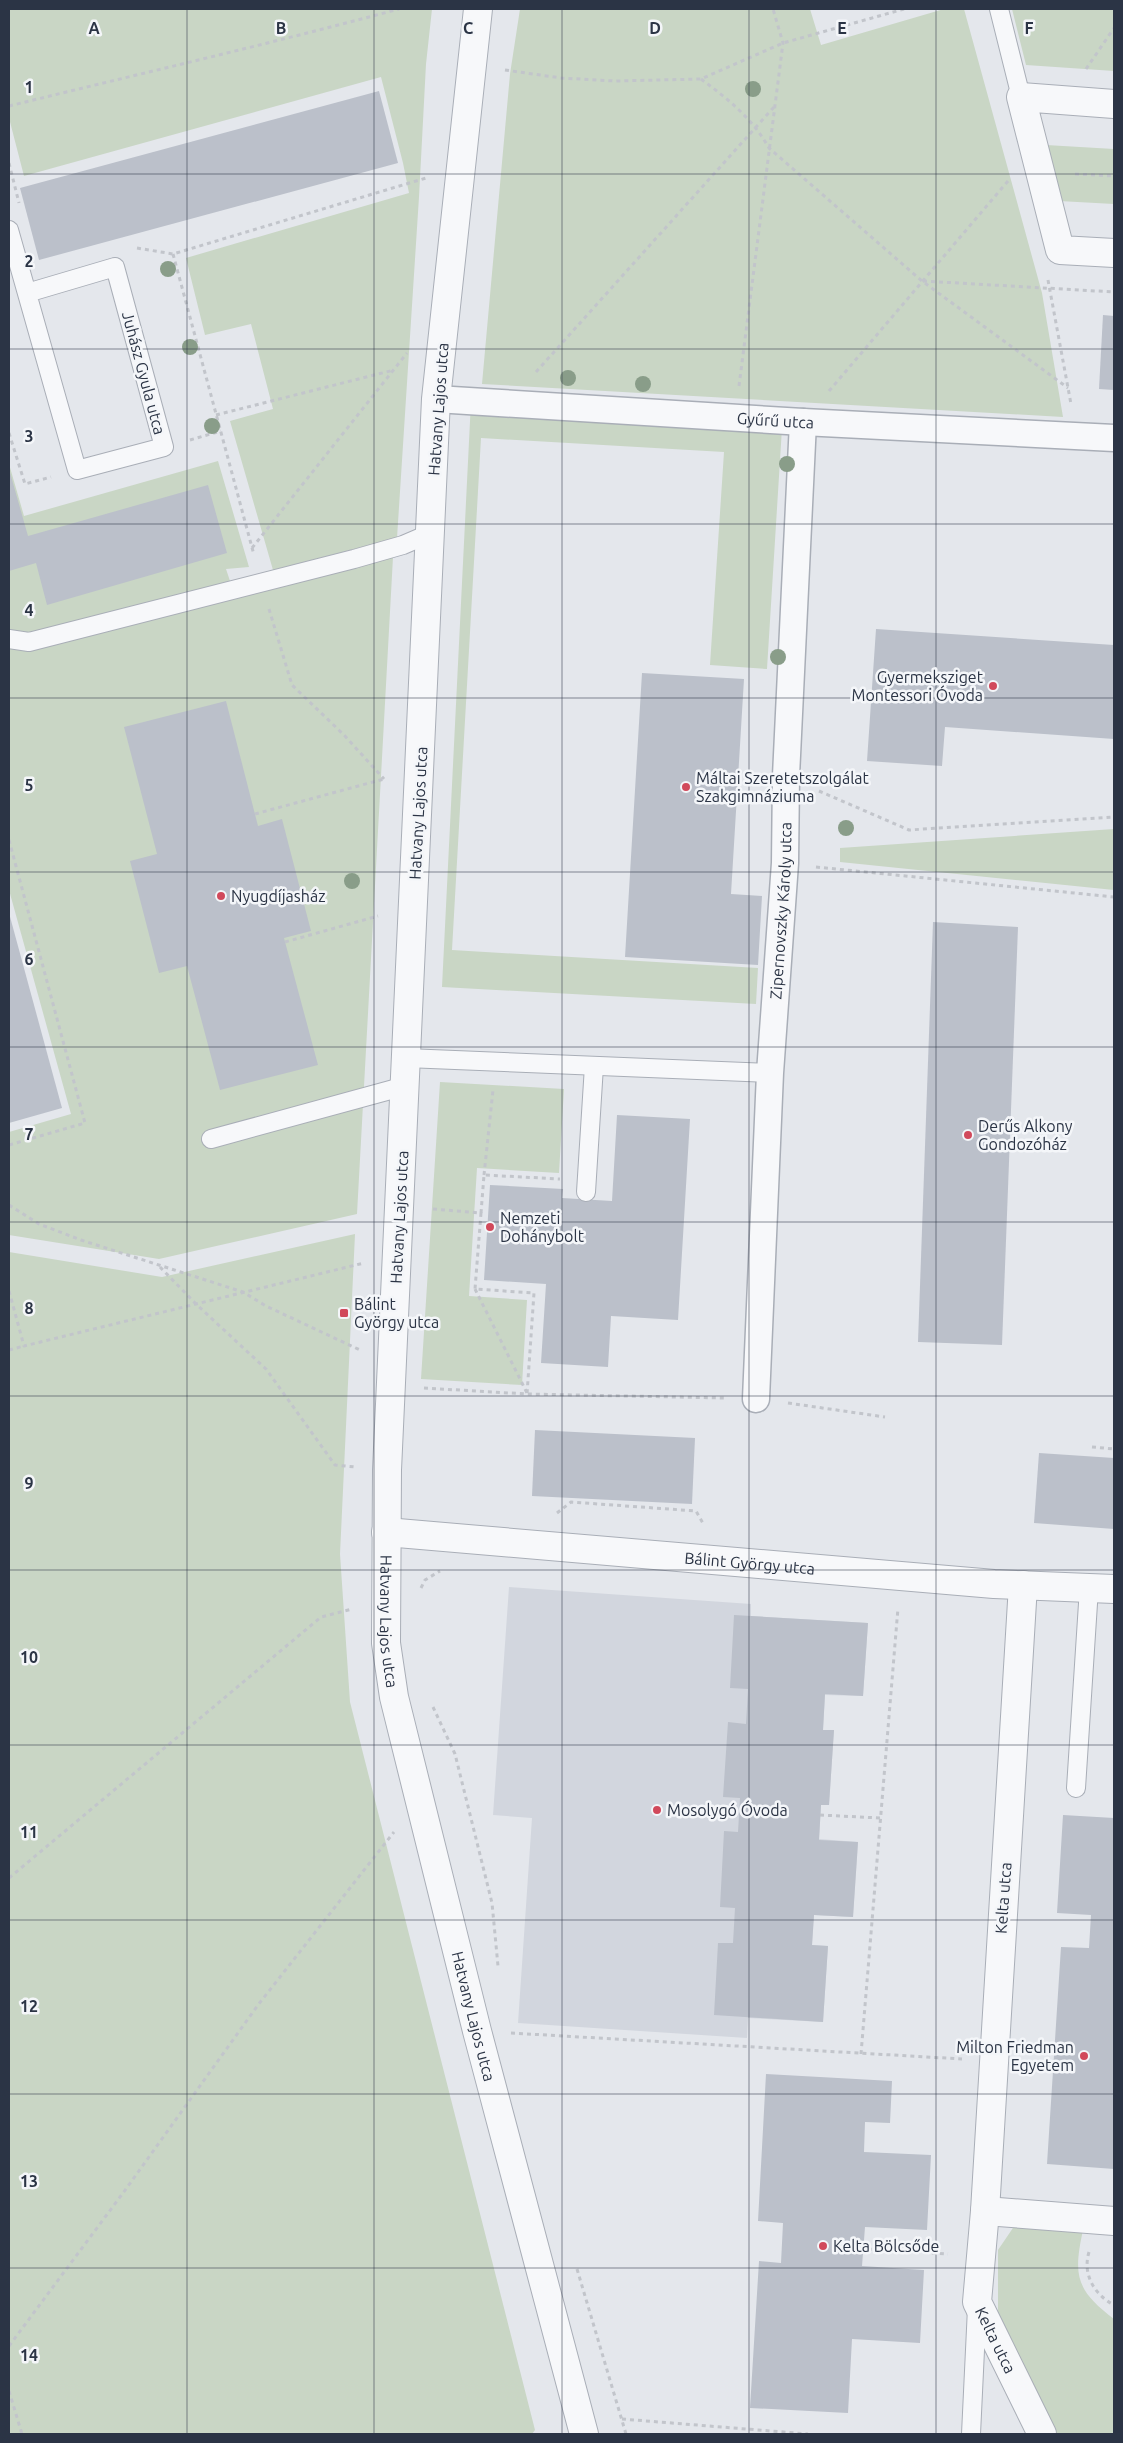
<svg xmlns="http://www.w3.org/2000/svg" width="1123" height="2443" viewBox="0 0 1123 2443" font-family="Ubuntu,sans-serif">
	<rect width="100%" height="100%" fill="#e4e7ec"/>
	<polygon fill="#d2d6de" points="509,1587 751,1604 751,1616 868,1623 863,1696 825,1695 823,1730 834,1730 829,1805 821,1805 819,1839 858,1842 853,1917 814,1915 812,1945 828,1946 823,2022 748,2018 747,2038 518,2023 532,1818 493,1815"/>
	<g fill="#c9d6c5">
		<polygon points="9,9 432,9 426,64 419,197 397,538 273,570 230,421 273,409 251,324 205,335 186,258 409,193 403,163 381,77 24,176 9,118"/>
		<polygon points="520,9 810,9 821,45 944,9 964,9 1042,293 1063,417 482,384 510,74"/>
		<polygon points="1012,9 1114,9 1114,71 1026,65"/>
		<polygon points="1046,145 1114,149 1114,204 1059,201"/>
		<polygon points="471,401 782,428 767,669 710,665 724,452 481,438 452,950 758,968 756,1004 442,987"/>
		<polygon points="218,461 249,567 226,569 230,581 29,634 9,632 9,464 24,516"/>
		<polygon points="393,557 357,1214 159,1259 9,1235 9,1132 71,1114 9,890 9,647 30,650"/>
		<polygon points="1114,829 1114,890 840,862 840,848"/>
		<polygon points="440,1082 564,1089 559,1173 477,1168 469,1296 527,1300 522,1385 421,1379"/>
		<polygon points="355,1234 340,1554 350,1702 535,2430 532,2434 9,2434 9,1252 162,1277"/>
		<path d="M1017 2222 1083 2230C1073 2276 1076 2290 1114 2319V2434H1057L998 2314V2250Z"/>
	</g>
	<g fill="#bbc0ca">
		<polygon points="379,91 398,163 39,260 20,188"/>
		<polygon points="1103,315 1114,316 1114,390 1099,389"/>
		<polygon points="9,469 28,536 208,485 227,553 47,605 36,563 9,571"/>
		<polygon points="876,629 1114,645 1114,739 945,727 942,766 867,761"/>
		<polygon points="642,673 744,679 731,894 762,896 758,965 625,957"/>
		<polygon points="226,701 258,826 282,819 311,931 284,938 318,1065 220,1090 187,966 159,973 130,861 157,854 124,727"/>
		<polygon points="9,913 62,1108 9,1123"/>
		<polygon points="933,922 1018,927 1002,1345 918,1342"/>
		<polygon points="617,1115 690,1119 678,1320 611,1316 608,1367 541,1363 546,1284 484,1280 490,1185 563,1189 562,1198 612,1201"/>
		<polygon points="535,1430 695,1438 692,1504 532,1496"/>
		<polygon points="1039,1453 1114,1458 1114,1529 1034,1523"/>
		<polygon points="734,1615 868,1623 863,1696 825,1694 823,1730 834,1730 829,1805 821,1805 819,1840 858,1842 853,1917 814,1915 812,1945 828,1946 823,2022 714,2015 718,1943 733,1943 735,1908 720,1907 724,1831 738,1832 740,1798 723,1797 728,1722 746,1724 748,1689 730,1688"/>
		<polygon points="1063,1815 1114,1818 1114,2169 1047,2164 1061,1947 1089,1948 1091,1915 1057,1913"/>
		<polygon points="766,2074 892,2081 890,2123 865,2122 864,2152 931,2155 927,2230 865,2227 862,2266 924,2270 920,2343 852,2339 848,2413 750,2408 759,2261 781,2263 783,2223 758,2221"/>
	</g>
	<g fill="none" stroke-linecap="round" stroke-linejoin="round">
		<g stroke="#a9aeb7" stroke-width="20">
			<g id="service">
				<polyline points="999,9 1021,97"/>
				<polyline points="9,230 77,470 164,447 115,267 27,293"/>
				<polyline points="9,639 29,642 354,559 403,545 431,533"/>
				<polyline points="406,1058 770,1073"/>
				<polyline points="211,1139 405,1086"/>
				<polyline points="586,1192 594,1066"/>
				<polyline points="1076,1788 1089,1588"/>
				<polyline points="971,2434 977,2308"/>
			</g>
		</g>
		<g stroke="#a9aeb7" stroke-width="29">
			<g id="pedestrian">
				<path id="s1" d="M436 399 803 422 1114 438"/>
				<path id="s2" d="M756 1399 770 1073 785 863 786 776 803 422"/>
			</g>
		</g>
		<g stroke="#a9aeb7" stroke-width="30">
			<g id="minor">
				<polyline points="1114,104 1021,97 1060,250 1114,253"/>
				<path id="s3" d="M386 1532 994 1584 1114 1589"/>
				<path id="s4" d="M1023 1585 985 2211 977 2302 1042 2434"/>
				<polyline points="985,2211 1114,2221"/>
			</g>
		</g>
		<g stroke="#a9aeb7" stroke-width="30">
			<g id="tertiary">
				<path id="s5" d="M478 9 436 399 387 1470 386 1643 394 1697 477 2031 584 2434"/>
			</g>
		</g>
		<g stroke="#c2c5cb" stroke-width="3" stroke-dasharray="4 4" stroke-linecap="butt">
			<polyline points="1086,69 1114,28"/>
			<polyline points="505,70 561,78 615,81 701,79 783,43 904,9"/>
			<path d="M701 79C728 99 752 118 769 148L922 281 1068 388"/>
			<path d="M9 106C139 74 269 44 399 9"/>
			<polyline points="9,163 19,203"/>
			<polyline points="1075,174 1114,176"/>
			<polyline points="137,248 173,254 426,178"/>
			<polyline points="173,254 254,555"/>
			<polyline points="1048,280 1071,404"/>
			<polyline points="923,281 1114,292"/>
			<polyline points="536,372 774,107"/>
			<polyline points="739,386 783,43 773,9"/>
			<polyline points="829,391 1008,181"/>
			<polyline points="216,415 394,370"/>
			<polyline points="9,433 25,484 51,477"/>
			<polyline points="190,440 221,431"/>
			<polyline points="252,548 407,353"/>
			<polyline points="269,609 292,685 344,735 384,779"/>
			<polyline points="819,791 909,830 1114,817"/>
			<polyline points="255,814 384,779"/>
			<polyline points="9,840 85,1123 9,1145"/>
			<polyline points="816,867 1114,897"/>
			<polyline points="285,942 378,916"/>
			<polyline points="484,1175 493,1090"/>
			<polyline points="9,1205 39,1224 81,1240 243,1292 266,1306 360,1350"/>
			<polyline points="433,1209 481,1213 475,1289 534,1293 527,1394"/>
			<polyline points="481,1213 484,1175 560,1179"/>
			<polyline points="160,1267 196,1304 266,1369 335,1465 355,1467"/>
			<polyline points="475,1289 527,1393"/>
			<polyline points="9,1291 24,1346 364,1263"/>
			<polyline points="9,1350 24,1346"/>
			<polyline points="424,1388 527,1394 725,1398"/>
			<polyline points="788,1403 885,1417"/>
			<polyline points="1092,1447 1114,1449"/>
			<polyline points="557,1513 571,1502 696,1511 704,1525"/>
			<polyline points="421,1588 425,1580 440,1571"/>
			<polyline points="433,1707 455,1754 492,1903 498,1966"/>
			<polyline points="820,1815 880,1818"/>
			<polyline points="9,1878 321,1617 352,1609"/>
			<polyline points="511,2033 962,2059"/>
			<polyline points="861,2054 898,1608"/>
			<polyline points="868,2249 948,2254"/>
			<path d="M1089 2252C1082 2275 1095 2295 1114 2305"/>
			<polyline points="577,2269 626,2434"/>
			<polyline points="9,2346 123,2193 258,2005 394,1832"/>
			<polyline points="9,2391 22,2434"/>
			<polyline points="622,2419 808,2434"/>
		</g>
		<use href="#service" stroke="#f7f8fa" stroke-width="18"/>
		<use href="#pedestrian" stroke="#f7f8fa" stroke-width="26"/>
		<use href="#minor" stroke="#f7f8fa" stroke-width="28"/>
		<use href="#tertiary" stroke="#f7f8fa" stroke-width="28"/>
	</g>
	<g fill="#899d89">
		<circle cx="753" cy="89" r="8"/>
		<circle cx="168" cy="269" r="8"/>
		<circle cx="190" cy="347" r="8"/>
		<circle cx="568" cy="378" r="8"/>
		<circle cx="643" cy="384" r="8"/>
		<circle cx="212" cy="426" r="8"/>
		<circle cx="787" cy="464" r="8"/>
		<circle cx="778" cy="657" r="8"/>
		<circle cx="846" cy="828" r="8"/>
		<circle cx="352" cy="881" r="8"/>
	</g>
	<path fill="none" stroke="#2b3445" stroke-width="1" stroke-opacity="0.55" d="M187 9V2434M374 9V2434M562 9V2434M749 9V2434M936 9V2434M9 174H1114M9 349H1114M9 524H1114M9 698H1114M9 872H1114M9 1047H1114M9 1222H1114M9 1396H1114M9 1570H1114M9 1745H1114M9 1920H1114M9 2094H1114M9 2268H1114"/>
	<g fill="#d1495b" stroke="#f4f6f9" stroke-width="2">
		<circle cx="993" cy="686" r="5"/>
		<circle cx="686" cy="787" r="5"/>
		<circle cx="221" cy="896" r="5"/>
		<circle cx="968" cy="1135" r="5"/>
		<circle cx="490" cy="1227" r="5"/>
		<rect x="339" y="1308" width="10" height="10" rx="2.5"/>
		<circle cx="657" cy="1810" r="5"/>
		<circle cx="1084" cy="2056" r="5"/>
		<circle cx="823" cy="2246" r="5"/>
	</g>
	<g text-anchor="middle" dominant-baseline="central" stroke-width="5" stroke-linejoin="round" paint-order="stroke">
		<g font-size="16" fill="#2b3445" stroke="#f4f6f9">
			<text transform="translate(144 373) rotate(75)">Juhász Gyula utca</text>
			<text transform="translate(438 409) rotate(-86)">Hatvany Lajos utca</text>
			<text stroke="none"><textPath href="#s1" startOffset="340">Gyűrű utca</textPath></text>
			<text transform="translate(418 813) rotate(-87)">Hatvany Lajos utca</text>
			<text stroke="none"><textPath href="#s2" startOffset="489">Zipernovszky Károly utca</textPath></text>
			<text transform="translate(399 1217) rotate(-87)">Hatvany Lajos utca</text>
			<text stroke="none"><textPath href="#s3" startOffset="365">Bálint György utca</textPath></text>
			<text stroke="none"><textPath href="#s5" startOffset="1616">Hatvany Lajos utca</textPath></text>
			<text transform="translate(1003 1898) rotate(-86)">Kelta utca</text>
			<text stroke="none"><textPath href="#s5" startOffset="2021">Hatvany Lajos utca</textPath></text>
			<text stroke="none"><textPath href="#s4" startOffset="761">Kelta utca</textPath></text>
		</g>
		<g font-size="16" fill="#2b3445" stroke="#f4f6f9" text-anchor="start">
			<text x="983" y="677" text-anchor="end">Gyermeksziget<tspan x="983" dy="18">Montessori Óvoda</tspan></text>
			<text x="696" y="778">Máltai Szeretetszolgálat<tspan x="696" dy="18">Szakgimnáziuma</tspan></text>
			<text x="231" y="896">Nyugdíjasház</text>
			<text x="978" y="1126">Derűs Alkony<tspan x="978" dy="18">Gondozóház</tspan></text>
			<text x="500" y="1218">Nemzeti<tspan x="500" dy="18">Dohánybolt</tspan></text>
			<text x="354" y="1304">Bálint<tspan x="354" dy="18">György utca</tspan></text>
			<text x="667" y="1810">Mosolygó Óvoda</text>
			<text x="1074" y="2047" text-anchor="end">Milton Friedman<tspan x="1074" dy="18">Egyetem</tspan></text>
			<text x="833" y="2246">Kelta Bölcsőde</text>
		</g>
	</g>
	<g font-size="16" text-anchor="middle" font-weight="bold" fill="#2b3445" stroke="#f4f6f9" stroke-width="5" stroke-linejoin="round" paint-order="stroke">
		<text x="94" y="34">A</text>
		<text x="281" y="34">B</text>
		<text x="468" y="34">C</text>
		<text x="655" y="34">D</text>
		<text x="842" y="34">E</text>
		<text x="1029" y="34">F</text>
		<text x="29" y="93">1</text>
		<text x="29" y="267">2</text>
		<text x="29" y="442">3</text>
		<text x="29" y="616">4</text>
		<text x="29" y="791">5</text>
		<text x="29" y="965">6</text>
		<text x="29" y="1140">7</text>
		<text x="29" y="1314">8</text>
		<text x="29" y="1489">9</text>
		<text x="29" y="1663">10</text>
		<text x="29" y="1838">11</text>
		<text x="29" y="2012">12</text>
		<text x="29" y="2187">13</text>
		<text x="29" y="2361">14</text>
	</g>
	<rect width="1123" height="2443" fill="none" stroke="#2b3445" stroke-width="20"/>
</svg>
